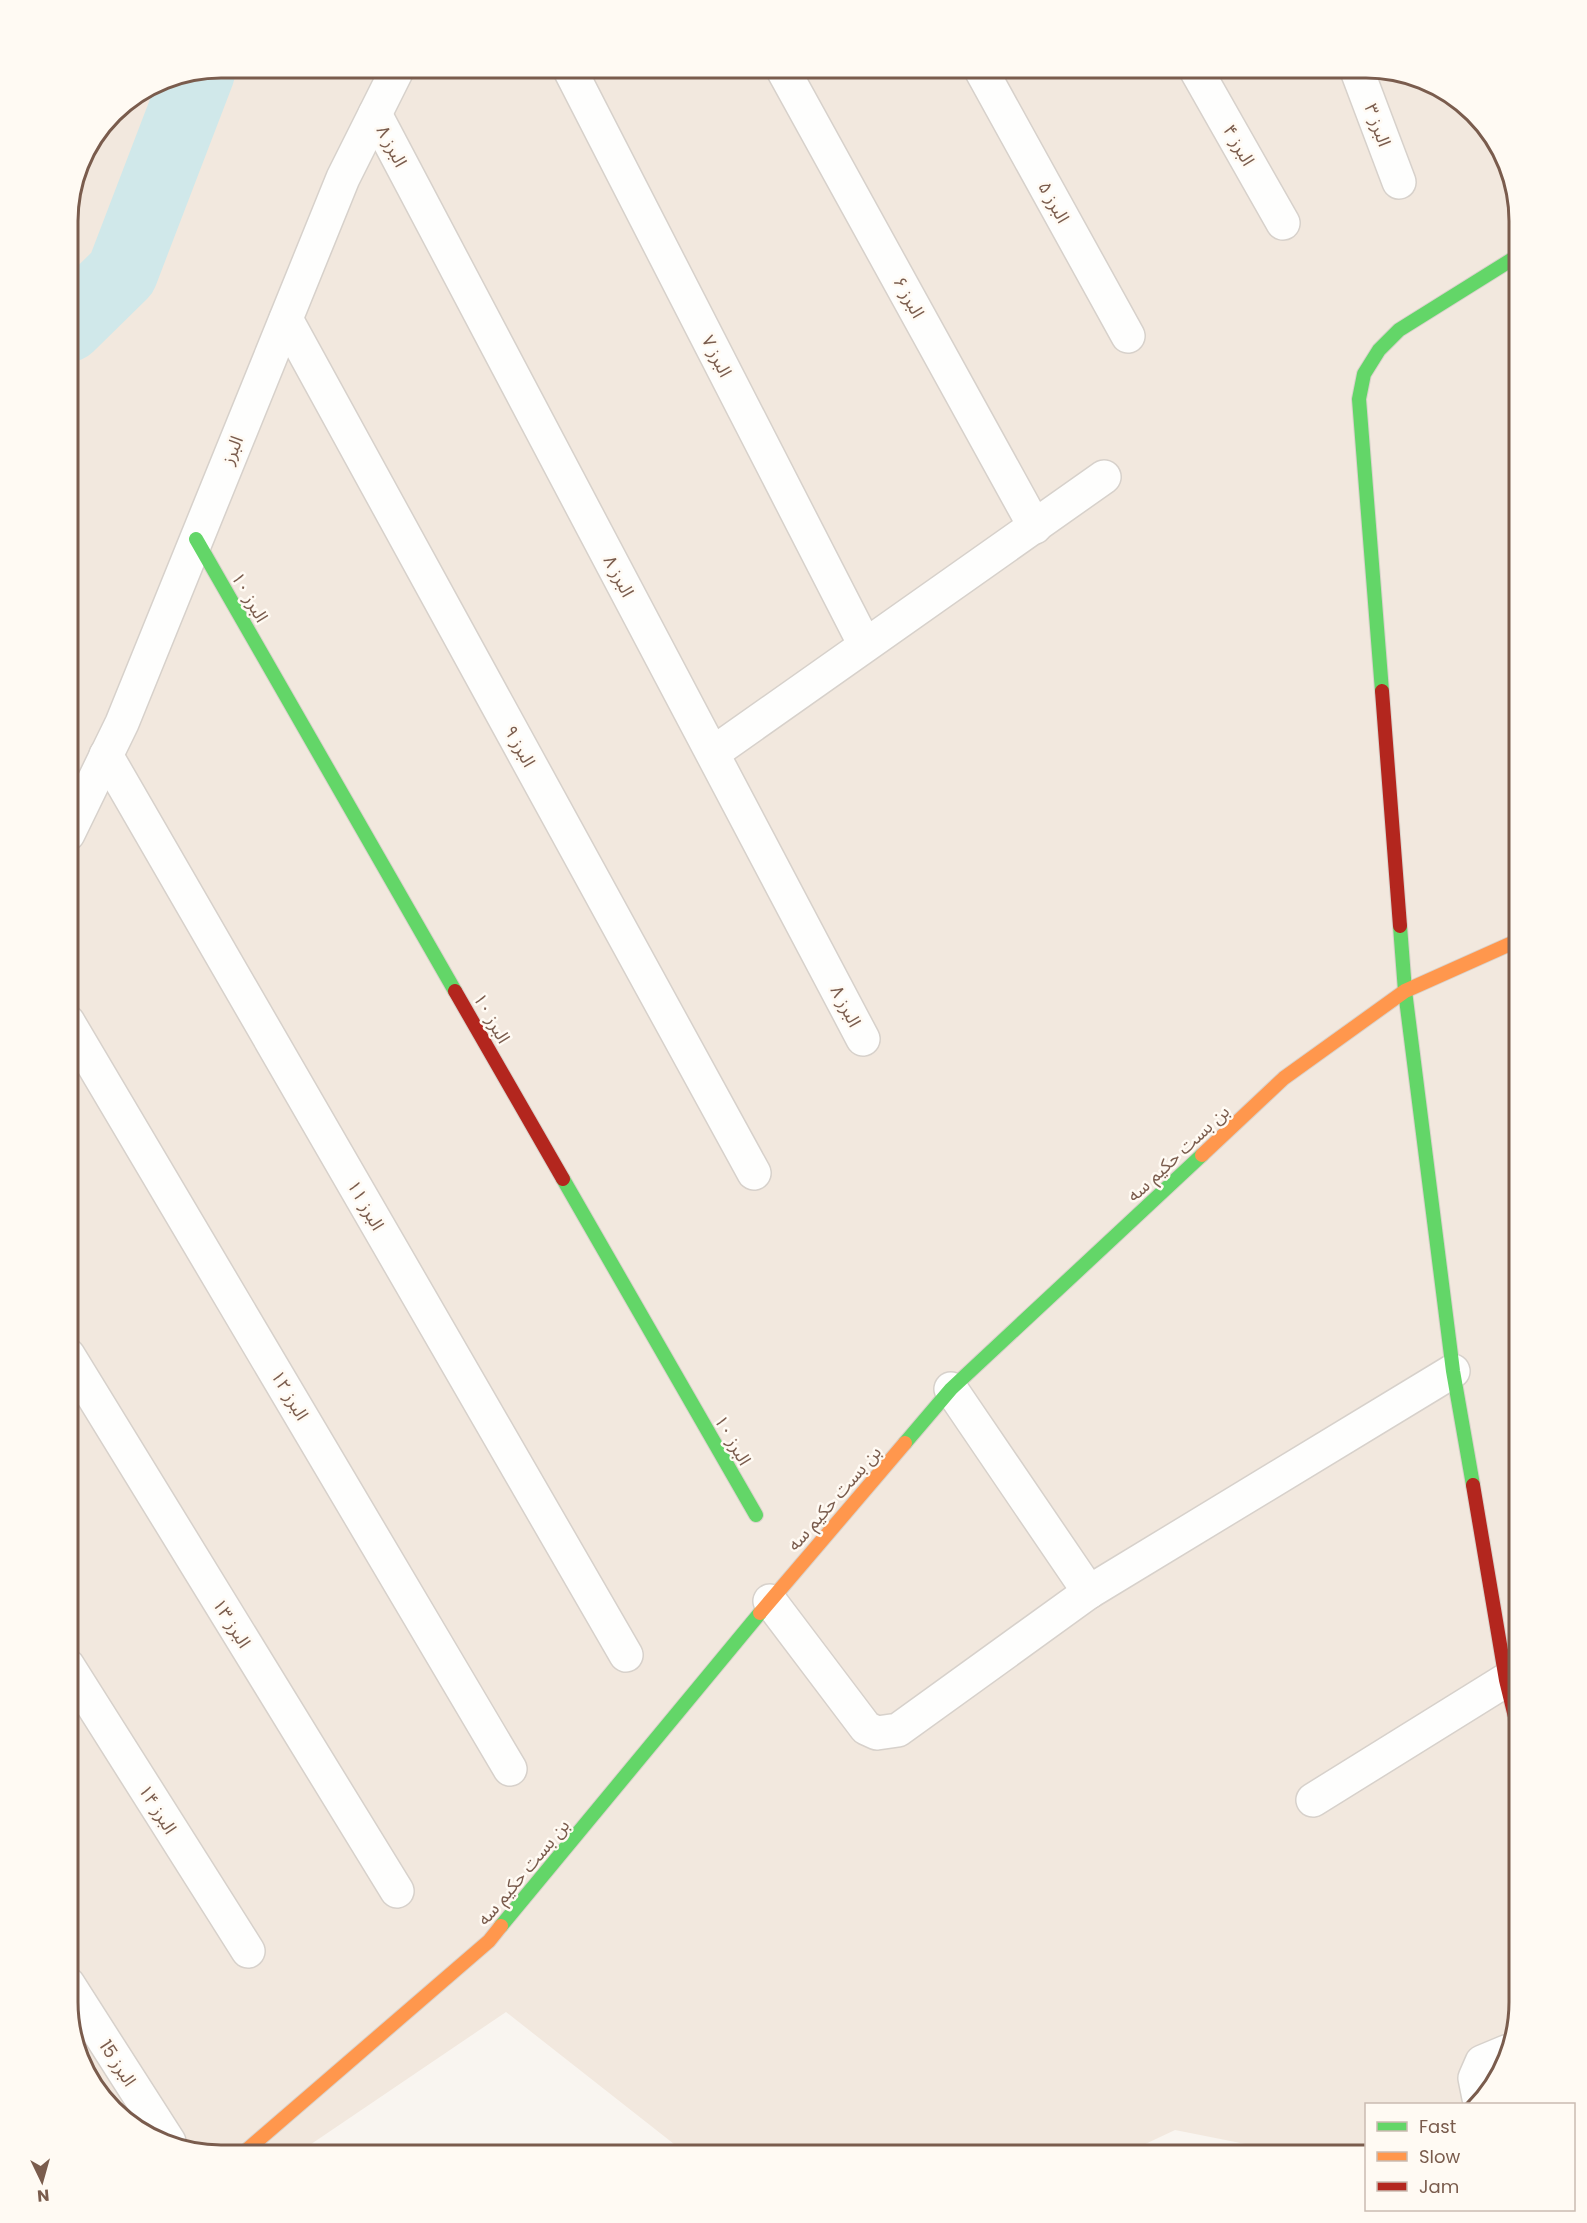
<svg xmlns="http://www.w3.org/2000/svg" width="1587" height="2223" viewBox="0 0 1587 2223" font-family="Poppins,'Noto Sans Arabic',sans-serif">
	<rect width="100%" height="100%" fill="#f9f5f0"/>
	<polygon fill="#f2e8de" points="221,68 1376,68 1443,88 1499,144 1519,221 1519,2002 1499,2078 1473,2104 1366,2104 1366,2155 1301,2155 1175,2130 1122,2155 688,2155 506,2012 295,2155 211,2155 144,2135 88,2079 68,2002 68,211 83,153 120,106 163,79"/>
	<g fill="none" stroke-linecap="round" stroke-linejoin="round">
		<polyline stroke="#d0e8ea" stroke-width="72" points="68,326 122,273 199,72"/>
		<g stroke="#d7d1cb" stroke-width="36">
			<g id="street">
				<polyline points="569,68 865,645"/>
				<polyline points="782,68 1035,527"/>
				<polyline points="980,68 1128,336"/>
				<polyline points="1195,68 1283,223"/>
				<polyline points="1356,68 1399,182"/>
				<polyline points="375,114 863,1039"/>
				<polyline points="286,319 754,1173"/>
				<polyline points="713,753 1104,477"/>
				<polyline points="106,755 626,1655"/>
				<polyline points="68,834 122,723 343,178 398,68"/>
				<polyline points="68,1022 510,1769"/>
				<polyline points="68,1355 397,1891"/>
				<polyline points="951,1389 1089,1592"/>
				<polyline points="770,1601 866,1728 877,1733 898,1730 1089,1592 1453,1371"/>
				<polyline points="68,1666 248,1951"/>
				<polyline points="1313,1800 1506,1680"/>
				<polyline points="68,1984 169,2142"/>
				<polyline points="1479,2098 1475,2078 1482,2062 1506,2052"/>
			</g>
		</g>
		<g stroke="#d9d2cb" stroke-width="16">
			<g id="fast">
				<polyline points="196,539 455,991"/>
				<polyline points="1382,691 1359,399 1364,374 1379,350 1399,330 1519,255"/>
				<polyline points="1400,926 1405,991 1453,1371 1473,1485"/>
				<polyline points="563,1179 756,1515"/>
				<polyline points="905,1443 951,1389 1202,1155"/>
				<polyline points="501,1926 760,1613"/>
			</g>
		</g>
		<g stroke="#d9d2cb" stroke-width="16">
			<g id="slow">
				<polyline points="1202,1155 1284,1078 1405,991 1519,940"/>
				<polyline points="760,1613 905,1443"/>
				<polyline points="241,2155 489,1941 501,1926"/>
			</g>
		</g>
		<g stroke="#d9d2cb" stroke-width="16">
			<g id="jam">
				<polyline points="1382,691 1400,926"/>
				<polyline points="455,991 563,1179"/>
				<polyline points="1473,1485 1506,1680 1519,1733"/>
			</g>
		</g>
		<use href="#street" stroke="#fefefd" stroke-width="33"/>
		<use href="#fast" stroke="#63d668" stroke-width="14"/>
		<use href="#slow" stroke="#ff974d" stroke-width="14"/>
		<use href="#jam" stroke="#b3261e" stroke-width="14"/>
	</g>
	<g text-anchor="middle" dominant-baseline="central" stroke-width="5" stroke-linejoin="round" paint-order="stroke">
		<g font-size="18" fill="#7a5c4d" stroke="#fffaf3">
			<text transform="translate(1378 125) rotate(70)">البرز ۳</text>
			<text transform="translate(1239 145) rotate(60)">البرز ۴</text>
			<text transform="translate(392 146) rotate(62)">البرز ۸</text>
			<text transform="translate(1054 202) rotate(61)">البرز ۵</text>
			<text transform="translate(909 297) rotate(61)">البرز ۶</text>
			<text transform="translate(717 356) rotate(63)">البرز ۷</text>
			<text transform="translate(232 450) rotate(-68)">البرز</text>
			<text transform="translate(619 576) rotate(62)">البرز ۸</text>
			<text transform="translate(250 597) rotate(60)">البرز ۱۰</text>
			<text transform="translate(520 746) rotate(61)">البرز ۹</text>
			<text transform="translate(846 1006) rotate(62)">البرز ۸</text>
			<text transform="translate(492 1018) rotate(60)">البرز ۱۰</text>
			<text transform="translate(1178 1153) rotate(-43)">بن بست حکیم سه</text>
			<text transform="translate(366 1205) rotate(60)">البرز ۱۱</text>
			<text transform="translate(290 1395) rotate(59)">البرز ۱۲</text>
			<text transform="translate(733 1440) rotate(60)">البرز ۱۰</text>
			<text transform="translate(834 1498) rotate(-49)">بن بست حکیم سه</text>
			<text transform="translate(232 1623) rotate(58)">البرز ۱۳</text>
			<text transform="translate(158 1809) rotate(58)">البرز ۱۴</text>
			<text transform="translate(523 1872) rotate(-50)">بن بست حکیم سه</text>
			<text transform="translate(118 2063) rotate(57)">البرز 15</text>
		</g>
	</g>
	<path d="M0 0H1587V2223H0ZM221 78H1366A143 143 0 0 1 1509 221V2002A143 143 0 0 1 1366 2145H221A143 143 0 0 1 78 2002V221A143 143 0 0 1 221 78Z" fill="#fffaf3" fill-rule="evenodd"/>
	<path fill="none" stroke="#7a5c4d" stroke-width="3" d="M221 78H1366A143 143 0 0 1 1509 221V2002A143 143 0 0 1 1366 2145H221A143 143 0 0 1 78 2002V221A143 143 0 0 1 221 78Z"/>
	<rect x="1365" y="2103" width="210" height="108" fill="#fffaf3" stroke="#cabbb1" stroke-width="1.5"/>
	<rect x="1377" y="2122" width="30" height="9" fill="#63d668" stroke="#cabbb1" stroke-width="1.5"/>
	<text x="1419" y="2133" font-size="18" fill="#7a5c4d">Fast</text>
	<rect x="1377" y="2152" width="30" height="9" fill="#ff974d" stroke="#cabbb1" stroke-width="1.5"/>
	<text x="1419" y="2163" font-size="18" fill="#7a5c4d">Slow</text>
	<rect x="1377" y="2182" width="30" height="9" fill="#b3261e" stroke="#cabbb1" stroke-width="1.5"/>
	<text x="1419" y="2193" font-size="18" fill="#7a5c4d">Jam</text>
	<g transform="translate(42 2181) rotate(175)" stroke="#fffaf3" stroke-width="4.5" paint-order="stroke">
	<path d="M0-4.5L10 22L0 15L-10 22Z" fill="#7a5c4d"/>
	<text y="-9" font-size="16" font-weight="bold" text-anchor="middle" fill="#7a5c4d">N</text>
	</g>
</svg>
